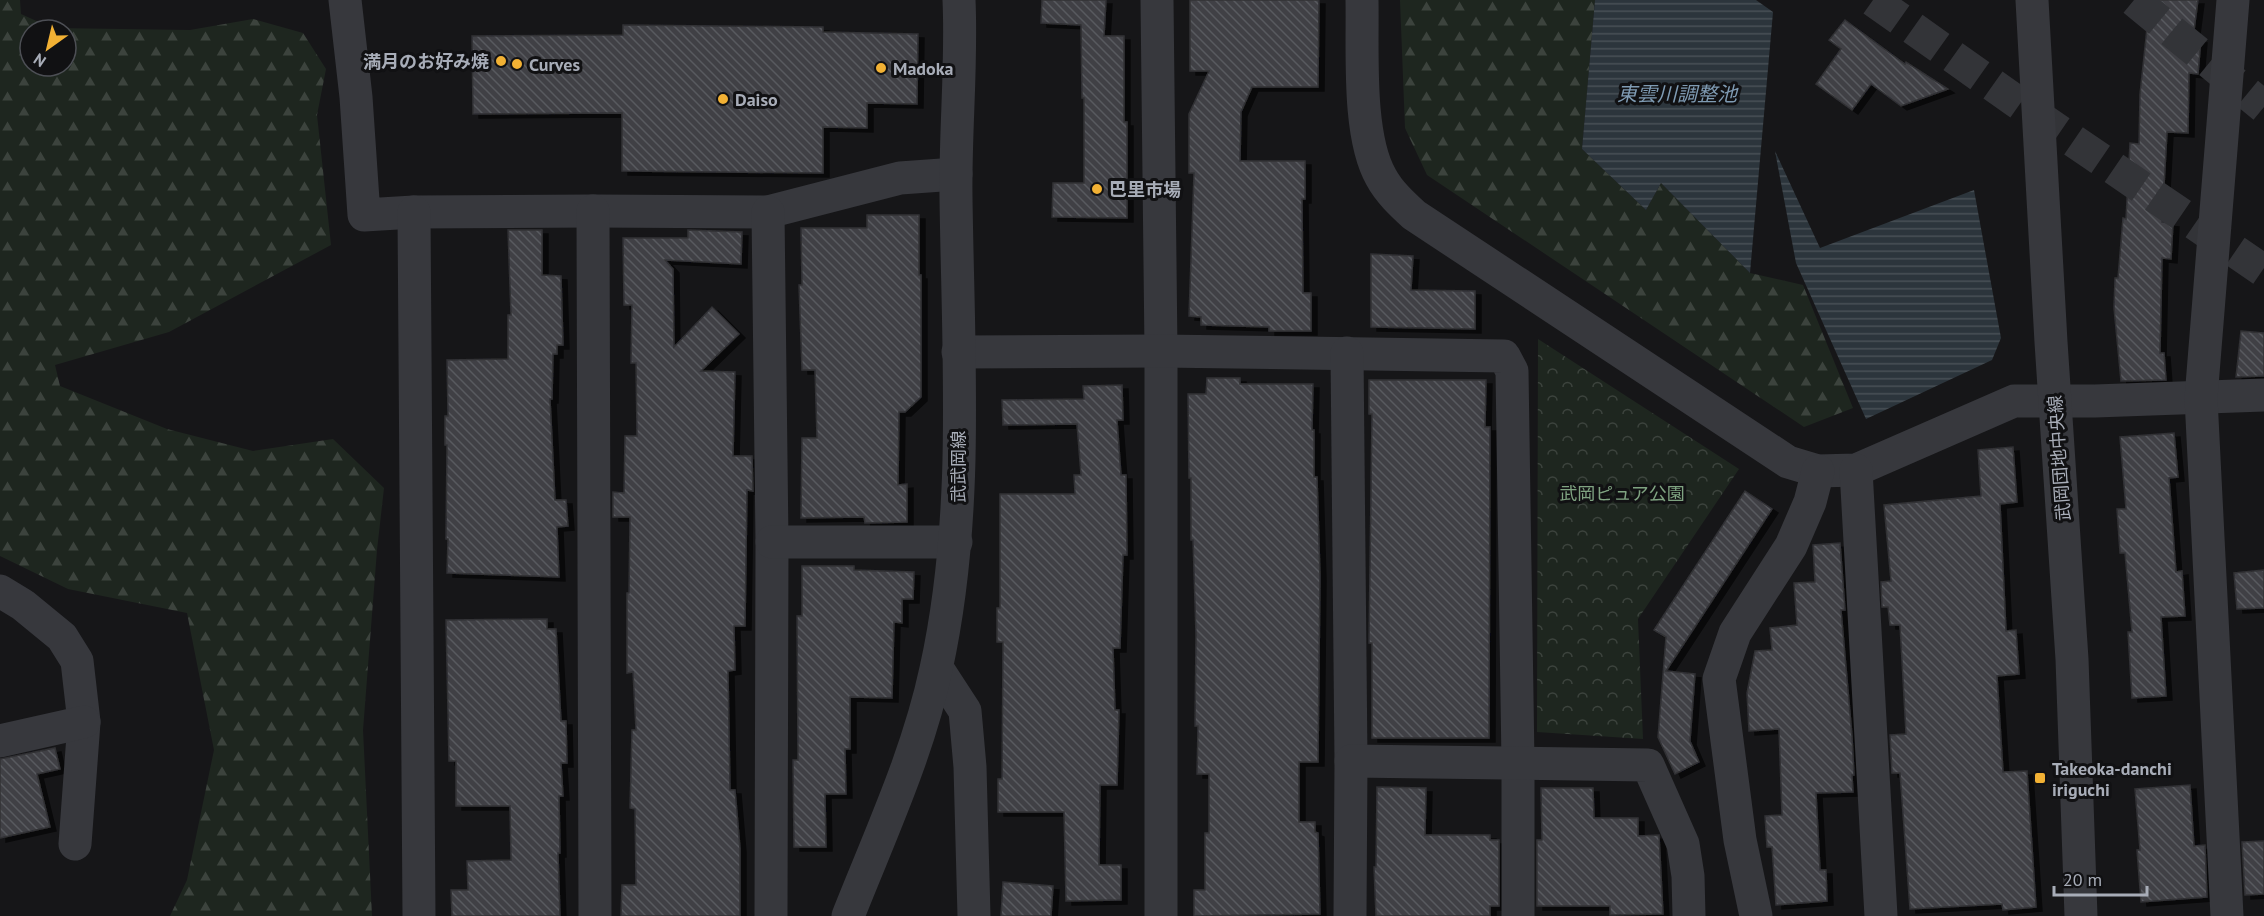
<svg xmlns="http://www.w3.org/2000/svg" width="2264" height="916" viewBox="0 0 2264 916" font-family="'PT Sans','Noto Sans JP',sans-serif">
	<defs>
		<pattern id="forest-firs" width="22" height="20" patternUnits="userSpaceOnUse" patternTransform="scale(1.5)"><rect width="22" height="20" fill="#1e261f"/><path d="M5 1l3.5 6h-7zM16 11l3.5 6h-7z" fill="#3c433d"/></pattern>
		<pattern id="park-crowns" width="20" height="18" patternUnits="userSpaceOnUse" patternTransform="scale(1.5)"><rect width="20" height="18" fill="#1e261f"/><path d="M2 6a3 3 0 1 1 6 0M12 15a3 3 0 1 1 6 0" fill="none" stroke="#3c433d"/></pattern>
		<pattern id="water-rules" width="6" height="5" patternUnits="userSpaceOnUse" patternTransform="scale(1.5)"><rect width="6" height="5" fill="#2c353c"/><path d="M0 2.5h6" fill="none" stroke="#485056"/></pattern>
		<pattern id="building-back-hatch" width="6" height="6" patternUnits="userSpaceOnUse" patternTransform="scale(1.5)"><rect width="6" height="6" fill="#404145"/><path d="M-1 5l2 2M0 0l6 6M5-1l2 2" fill="none" stroke="#595a5e"/></pattern>
		<filter id="shadow"><feDropShadow dx="6" dy="4" stdDeviation="0" flood-color="#0009"/></filter>
	</defs>
	<rect width="100%" height="100%" fill="#161618"/>
	<g fill="url(#forest-firs)" fill-rule="evenodd">
		<path d="M0 0H20L21 14 52 28 190 30 253 19 303 33 326 69 317 115 331 245 169 332 55 365 60 386 167 429 253 451 333 439 384 488 377 550 363 730 372 916H170L187 880 214 750 187 613 68 589 0 556ZM30 30H66V66H30Z"/>
		<polygon points="1400,0 1595,0 1582,149 1646,210 1661,183 1750,273 1803,285 1853,408 1804,427 1427,175 1405,128"/>
	</g>
	<polygon fill="url(#park-crowns)" points="1538,339 1739,469 1638,619 1643,739 1537,732"/>
	<g fill="url(#water-rules)">
		<polygon points="1595,0 1756,0 1773,12 1750,273 1661,183 1646,210 1582,149"/>
		<polygon points="1775,151 1820,248 1974,190 2001,338 1992,360 1866,419 1796,263"/>
	</g>
	<g fill="url(#building-back-hatch)" stroke="#303034" stroke-width="1.5" filter="url(#shadow)">
		<polygon points="1042,0 1106,0 1104,36 1124,36 1124,122 1127,122 1127,218 1052,217 1053,183 1084,183 1084,98 1082,98 1081,25 1041,23"/>
		<polygon points="1190,0 1319,0 1318,87 1252,87 1241,112 1240,161 1305,161 1305,199 1302,199 1303,293 1311,293 1311,331 1269,331 1269,327 1201,325 1201,317 1189,316 1194,173 1189,173 1189,114 1209,71 1190,71"/>
		<polygon points="2150,0 2198,0 2193,38 2201,39 2198,74 2189,73 2188,133 2167,132 2162,222 2173,223 2171,259 2162,258 2160,353 2164,353 2166,380 2121,381 2114,308 2115,278 2118,278 2123,218 2126,219 2130,143 2139,144 2140,94"/>
		<polygon points="1845,20 1905,64 1906,62 1948,89 1901,106 1871,84 1852,110 1816,84 1841,49 1829,40"/>
		<polygon points="623,25 823,27 823,32 918,34 917,104 867,103 867,128 823,127 823,173 622,171 622,113 473,114 472,36 623,35"/>
		<polygon points="867,215 919,215 919,275 921,275 921,397 905,412 899,412 898,485 907,484 907,522 865,523 864,517 801,518 802,438 817,438 815,370 802,370 799,285 802,285 801,228 867,228"/>
		<polygon points="508,230 542,230 542,275 561,276 563,345 557,345 557,354 553,354 552,399 550,399 555,500 566,500 568,526 557,527 559,577 447,573 448,539 446,539 447,445 445,445 445,416 448,416 447,360 508,359 508,315 511,315"/>
		<polygon points="688,230 742,232 741,264 665,260 673,269 674,347 712,307 739,334 701,371 735,372 733,456 752,456 753,491 747,490 745,626 734,626 735,670 728,671 730,790 735,790 740,848 740,916 621,916 622,885 636,885 635,809 630,808 632,730 636,730 633,672 627,673 627,593 629,593 630,517 613,517 613,492 624,493 625,436 637,436 636,363 631,363 632,305 624,305 623,238 688,238"/>
		<polygon points="1371,254 1413,256 1411,290 1475,291 1475,329 1371,327"/>
		<polygon points="2241,331 2264,333 2264,376 2236,377"/>
		<polygon points="1207,378 1240,378 1240,384 1313,384 1312,430 1314,430 1314,477 1317,477 1320,576 1318,762 1299,762 1299,822 1315,822 1315,832 1318,833 1320,914 1194,916 1194,890 1205,890 1205,833 1209,833 1209,774 1197,774 1198,726 1195,726 1196,635 1193,540 1191,540 1191,478 1189,478 1188,394 1206,394"/>
		<polygon points="1369,380 1486,380 1485,427 1490,427 1489,738 1372,738 1372,643 1369,643 1372,414 1369,414"/>
		<polygon points="1122,385 1123,420 1117,420 1121,475 1126,475 1127,555 1123,555 1120,648 1113,648 1115,710 1119,710 1117,785 1100,785 1099,865 1121,865 1121,900 1066,901 1064,812 998,812 998,779 1002,779 1003,642 997,642 997,608 1000,608 1000,494 1075,494 1074,475 1081,475 1077,424 1003,425 1002,400 1084,399 1083,386"/>
		<polygon points="2174,433 2178,477 2169,478 2176,572 2182,571 2185,616 2161,617 2166,696 2132,698 2128,632 2132,632 2125,553 2120,553 2117,509 2126,509 2120,437"/>
		<polygon points="2013,447 2017,502 2000,504 2006,631 2016,630 2019,674 1997,676 2003,772 2027,771 2036,907 2003,910 2002,904 1910,909 1900,773 1892,773 1890,735 1906,734 1900,625 1890,625 1888,607 1882,607 1881,582 1891,581 1884,505 1981,496 1978,450"/>
		<polygon points="1745,491 1772,509 1666,671 1695,674 1690,741 1699,762 1675,774 1658,737 1666,637 1654,630"/>
		<polygon points="1840,543 1845,610 1841,610 1852,736 1854,775 1852,775 1853,792 1816,793 1820,870 1826,870 1827,901 1776,905 1772,847 1767,847 1765,816 1782,815 1779,729 1749,731 1747,693 1755,651 1772,650 1770,628 1797,625 1794,583 1815,582 1813,545"/>
		<polygon points="802,566 854,566 854,570 914,572 913,599 902,599 902,623 894,622 892,698 850,697 850,749 845,749 846,794 825,794 826,847 794,847 793,760 798,760 797,616 802,616"/>
		<polygon points="2264,570 2264,608 2237,609 2234,573"/>
		<polygon points="547,619 547,629 556,629 561,721 566,721 567,763 561,763 563,796 559,796 560,853 558,853 560,916 452,916 451,890 468,890 467,861 511,860 510,806 456,806 456,761 449,761 446,620"/>
		<polygon points="55,748 60,769 37,774 50,827 0,838 0,759"/>
		<polygon points="2190,785 2194,846 2205,845 2207,897 2141,902 2137,850 2140,850 2135,789"/>
		<polygon points="1377,787 1426,788 1425,835 1490,835 1490,840 1499,840 1499,906 1490,906 1490,916 1376,916 1374,867 1376,867"/>
		<polygon points="1541,788 1593,788 1594,818 1638,818 1638,836 1659,835 1663,914 1610,915 1610,906 1537,906 1537,840 1542,840"/>
		<polygon points="2264,841 2264,894 2245,895 2242,842"/>
		<polygon points="1003,882 1053,886 1051,916 1001,916"/>
	</g>
	<g fill="none" stroke-linecap="round" stroke-linejoin="round">
		<g stroke="#333438" stroke-width="33" stroke-dasharray="33 16" stroke-linecap="butt">
			<polyline points="1873,0 2024,107 2264,271"/>
			<polyline points="2134,0 2264,107"/>
		</g>
		<g stroke="#37383d" stroke-width="33">
			<polyline points="345,0 356,97 364,215 414,212 593,211 768,212 900,178 956,174"/>
			<polyline points="1157,0 1161,351 1161,916"/>
			<path d="M1362 0C1363 49 1357 135 1381 177 1389 192 1402 204 1414 215L1788 462 1818 471 1856 470 2014 401H2095L2264 395"/>
			<polyline points="2032,0 2051,342 2072,659 2081,916"/>
			<polyline points="593,211 595,916"/>
			<polyline points="414,212 419,916"/>
			<polyline points="768,212 772,542 771,916"/>
			<polyline points="958,352 1161,351 1504,356 1512,371 1518,762 1518,916"/>
			<polyline points="1347,353 1351,761"/>
			<polyline points="1856,470 1881,916"/>
			<polyline points="772,542 956,542"/>
			<polyline points="0,591 23,605 62,637 77,661 84,722 75,844"/>
			<polyline points="937,668 965,711 970,767 974,916"/>
			<polyline points="0,741 84,722"/>
			<path d="M848 916C880 835 918 754 936 669 970 515 958 354 956 197 955 131 962 65 959 0"/>
			<polyline points="1350,916 1351,761 1648,765 1683,844 1688,876 1689,916"/>
			<polyline points="1756,916 1740,840 1719,679 1735,633 1791,546 1810,502 1818,471"/>
			<polyline points="2227,916 2201,398 2233,0"/>
		</g>
	</g>
	<g fill="#f2b134" stroke="#111113" stroke-width="2">
		<circle cx="501" cy="61" r="6"/>
		<circle cx="517" cy="64" r="6"/>
		<circle cx="881" cy="68" r="6"/>
		<circle cx="723" cy="99" r="6"/>
		<circle cx="1097" cy="189" r="6"/>
		<rect x="2034" y="772" width="12" height="12" rx="3"/>
	</g>
	<g text-anchor="middle" dominant-baseline="central" stroke-width="6" stroke-linejoin="round" paint-order="stroke">
		<g font-size="18" font-weight="bold" fill="#a8adb8" stroke="#111113" text-anchor="start">
			<text x="489" y="61" text-anchor="end">満月のお好み焼</text>
			<text x="529" y="64">Curves</text>
			<text x="893" y="68">Madoka</text>
			<text x="735" y="99">Daiso</text>
			<text x="1109" y="189">巴里市場</text>
			<text x="2052" y="768">Takeoka-danchi<tspan x="2052" dy="21">iriguchi</tspan></text>
		</g>
		<g font-size="18" fill="#a8adb8" stroke="#111113">
			<text transform="translate(2059 458) rotate(-94)">武岡団地中央線</text>
			<text transform="translate(958 467) rotate(-90)">武武岡線</text>
		</g>
		<g font-size="18" fill="#7fa381" stroke="#111113">
			<text x="1622" y="493">武岡ピュア公園</text>
		</g>
		<g font-size="20" font-style="italic" fill="#7f9bb3" stroke="#111113">
			<text x="1677" y="94">東雲川調整池</text>
		</g>
	</g>
	<g transform="translate(48 48) rotate(214)"><circle r="28" fill="#111113" stroke="#4d4f55" stroke-width="1.5"/>
	<path d="M0-4.5L10 22L0 15L-10 22Z" fill="#f2b134"/>
	<text y="-9" font-size="16" font-weight="bold" text-anchor="middle" fill="#a8adb8">N</text>
	</g>
	<path d="M2054 886v9h93v-9" fill="none" stroke="#a8adb8" stroke-width="3"/>
	<text x="2063" y="886" font-size="18" fill="#a8adb8" stroke="#111113" stroke-width="4.5" paint-order="stroke">20 m</text>
</svg>
